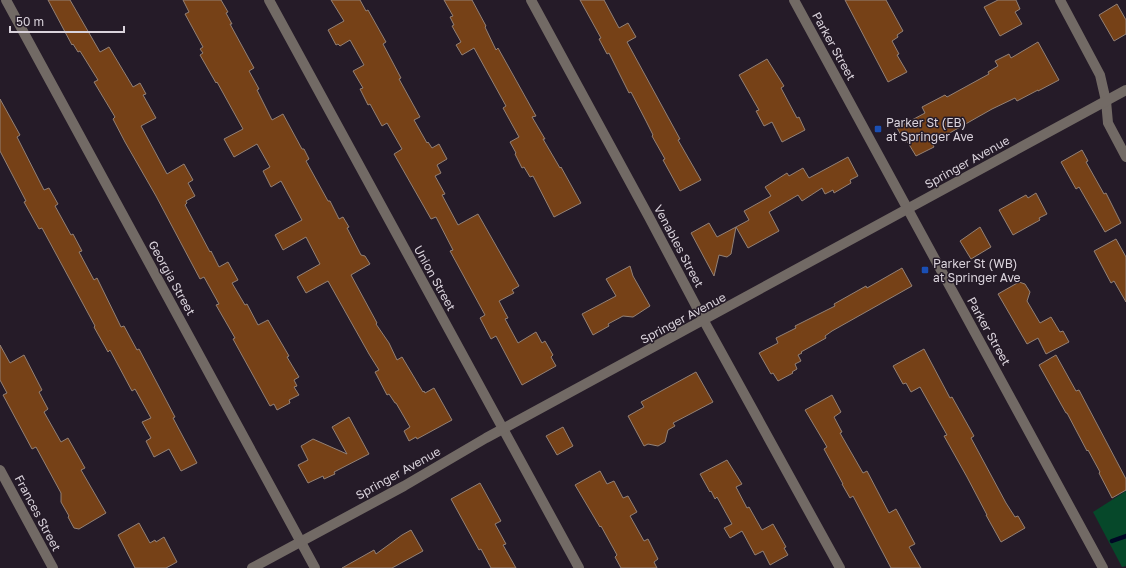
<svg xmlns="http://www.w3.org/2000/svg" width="1126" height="568" viewBox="0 0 1126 568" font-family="'Golos Text',sans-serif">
	<rect width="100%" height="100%" fill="#251b28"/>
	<polygon fill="#06482a" points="1126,491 1126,566 1122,567 1093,512"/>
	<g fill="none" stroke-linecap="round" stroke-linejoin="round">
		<polyline stroke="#000725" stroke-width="4.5" points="1112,541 1126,536"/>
	</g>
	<g fill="#764117" stroke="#938176">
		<polygon points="48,0 70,0 100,52 109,47 133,87 140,83 146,94 143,95 156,118 141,126 167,174 184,164 193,180 188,183 195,196 186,201 187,203 185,205 210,252 211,251 219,267 228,262 238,280 232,283 245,305 247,304 258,325 268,320 289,356 287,357 299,377 294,380 297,386 294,387 299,395 289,400 290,403 277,410 274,404 270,406 233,339 235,338 216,305 219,304 204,277 200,279 156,196 125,142 113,119 115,117 94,82 98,80 80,51 78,52 73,44 72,45"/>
		<polygon points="183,0 221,0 228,12 226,13 232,24 230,24 254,68 249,71 259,89 257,90 272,120 283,114 302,149 304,149 309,159 306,161 328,201 330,201 339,219 343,217 349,227 347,228 361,255 365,256 370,264 351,275 377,323 376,324 389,343 397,360 402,357 423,392 424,391 425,393 434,388 452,420 417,439 416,437 409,441 404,431 410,427 396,403 395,403 389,394 387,395 375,372 379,370 369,354 328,281 306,293 297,277 320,264 306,237 283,250 275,235 302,220 281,181 271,187 263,171 270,167 257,144 234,157 224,139 243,129 217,82 216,83 200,55 203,53 200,49 203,47 185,14 189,12"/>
		<polygon points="331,0 360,0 366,11 368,10 386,42 383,44 401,78 399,79 420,117 414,120 427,143 428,142 432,148 439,144 447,159 437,165 441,173 435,176 445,194 442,195 458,225 478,214 519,286 512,290 514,293 499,301 508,318 505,319 518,343 536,332 542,343 545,341 553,355 551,357 556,366 522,385 496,336 491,339 480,318 485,315 450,251 453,250 436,217 431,219 394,154 402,149 387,123 382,126 370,104 368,105 360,89 363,88 353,71 364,65 350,40 340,46 338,44 336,45 328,30 344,21"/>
		<polygon points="444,0 472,0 486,26 485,27 496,50 498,48 536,116 532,117 545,139 543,139 560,168 561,167 581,203 554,217 533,176 530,177 524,167 522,168 515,154 516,153 510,142 519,137 503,108 506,106 474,48 462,55 456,45 461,42 452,26 454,25 450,17 453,16"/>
		<polygon points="580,0 604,0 619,28 628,23 636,37 627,42 680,139 678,140 701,180 680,191 663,160 665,159 652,136 653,135 646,121 631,92 629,93 609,53 607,54 599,39 601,38"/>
		<polygon points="845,0 886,0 903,31 897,35 898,37 892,41 899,54 897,55 907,72 888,82"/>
		<polygon points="998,0 1016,0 1020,9 1015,12 1022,24 1000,36 984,7"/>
		<polygon points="1117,4 1126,20 1126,34 1114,41 1099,15"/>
		<polygon points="1038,42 1059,80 1038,91 1038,90 1017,101 1015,98 992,109 932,143 934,147 916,156 907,141 905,142 897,128 925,113 922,107 945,95 947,97 989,74 988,72 998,66 995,61 1009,54 1011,58"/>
		<polygon points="767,59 784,86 781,88 797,118 799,117 805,130 782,142 772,122 764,126 756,111 759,110 739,75"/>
		<polygon points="0,99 20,135 17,137 44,190 49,188 58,204 55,206 71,235 73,234 82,251 79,252 94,280 97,278 121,327 124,326 137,350 139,349 175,417 173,418 197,463 181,471 169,449 154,457 146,441 151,438 142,422 151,418 135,389 132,391 110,350 108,352 94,327 95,326 42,228 39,229 24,202 26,201 0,151"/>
		<polygon points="1082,150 1088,161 1086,162 1104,194 1106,193 1121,223 1105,232 1079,187 1076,189 1061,162"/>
		<polygon points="848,157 858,176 850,180 851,183 834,193 833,190 825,194 822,188 802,201 798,195 769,212 779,231 748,248 736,227 749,220 744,211 771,196 765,187 787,173 789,176 803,168 809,178"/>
		<polygon points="1036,193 1047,214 1039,218 1040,220 1013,235 999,210 1026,195 1028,198"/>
		<polygon points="709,223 717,237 736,227 731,254 727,257 719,255 714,276 691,233"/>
		<polygon points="980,227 991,247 971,259 960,241"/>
		<polygon points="1116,239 1126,257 1126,302 1114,281 1111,283 1094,251"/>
		<polygon points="630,266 633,276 650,306 633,317 623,316 608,324 609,326 593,335 582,314 616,296 606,279"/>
		<polygon points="902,268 912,286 832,331 825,336 826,338 801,352 802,353 798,355 801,361 795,364 797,369 792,372 793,373 778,381 773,373 771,374 759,353 778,343 776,338 796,328 795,326 835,306 834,304 866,286 867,288"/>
		<polygon points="1019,282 1025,284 1030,292 1027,301 1040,323 1051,317 1060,332 1063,331 1069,342 1046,354 1038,338 1027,344 998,294"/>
		<polygon points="0,345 10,363 24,355 42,390 39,392 48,409 44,412 61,442 68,438 85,468 81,470 106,513 79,529 74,528 68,517 69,516 61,502 61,493 36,447 32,449 3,395 7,393 0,380"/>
		<polygon points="924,349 950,398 952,397 974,436 971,438 1006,503 1015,517 1018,516 1025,528 1001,542 986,515 987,515 967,477 944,436 947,435 920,387 911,392 906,383 903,384 893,366"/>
		<polygon points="1056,355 1076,391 1079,390 1126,479 1126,490 1112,498 1099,473 1100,472 1088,450 1087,451 1067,413 1066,413 1039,365"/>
		<polygon points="696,372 713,402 673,423 675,426 668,430 665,442 658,446 648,444 644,446 628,416 644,407 641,402"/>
		<polygon points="832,395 841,412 834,417 842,432 840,433 863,473 867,471 889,513 896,509 915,544 909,547 921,568 891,568 853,496 850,498 842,484 843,484 824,449 827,447 805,410"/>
		<polygon points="349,417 369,454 334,472 335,474 324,479 323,476 308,483 298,465 308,460 301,446 313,439 347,454 332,427"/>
		<polygon points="563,427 573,446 557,455 546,436"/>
		<polygon points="727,460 742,484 736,487 747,508 749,507 762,530 773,524 786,547 784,548 788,555 770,565 763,551 755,555 742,531 730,538 724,528 732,524 717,497 715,499 711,491 710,492 700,474"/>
		<polygon points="600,471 607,484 614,481 623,498 628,496 637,512 630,516 644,541 648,539 658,559 654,562 657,568 621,568 615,557 617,555 601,526 600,527 575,485"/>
		<polygon points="480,483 501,521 495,524 506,544 503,545 516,568 491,568 481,549 479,550 451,499"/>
		<polygon points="139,523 150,543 155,540 156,542 164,537 177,562 166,568 135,568 118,535"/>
		<polygon points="411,530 423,551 392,568 342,568 374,550 376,554 402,535"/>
	</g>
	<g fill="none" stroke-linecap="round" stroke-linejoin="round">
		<g stroke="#726a65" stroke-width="10">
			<polyline points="6,0 315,568"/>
			<polyline points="269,0 579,568"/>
			<polyline points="531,0 649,217 704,321 840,568"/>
			<polyline points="794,0 1103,568"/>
			<polyline points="1060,0 1100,75 1106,101 1108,123 1126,157"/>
			<polyline points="0,470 53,568"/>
			<polyline points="252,568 404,486 486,438 1126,90"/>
		</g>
	</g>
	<g fill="#1a4fb4" stroke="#251b28" stroke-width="1.5">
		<rect x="874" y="125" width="8" height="8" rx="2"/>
		<rect x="921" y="266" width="8" height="8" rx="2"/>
	</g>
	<g text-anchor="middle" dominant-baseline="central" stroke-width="3" stroke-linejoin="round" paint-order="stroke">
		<g font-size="12" fill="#dad3dc" stroke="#251b28">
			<text transform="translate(834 46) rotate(61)">Parker Street</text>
			<text transform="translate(967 162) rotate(-29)">Springer Avenue</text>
			<text transform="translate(679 246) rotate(62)">Venables Street</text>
			<text transform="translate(172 278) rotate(61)">Georgia Street</text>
			<text transform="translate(435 278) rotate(61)">Union Street</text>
			<text transform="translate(683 318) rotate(-28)">Springer Avenue</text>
			<text transform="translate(989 331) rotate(61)">Parker Street</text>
			<text transform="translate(398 473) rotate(-29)">Springer Avenue</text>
			<text transform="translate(38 513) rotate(62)">Frances Street</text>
		</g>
		<g font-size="12" fill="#dad3dc" stroke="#251b28" text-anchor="start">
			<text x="886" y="122">Parker St (EB)<tspan x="886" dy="14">at Springer Ave</tspan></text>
			<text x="933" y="263">Parker St (WB)<tspan x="933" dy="14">at Springer Ave</tspan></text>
		</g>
	</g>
	<path d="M10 26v6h114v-6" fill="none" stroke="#dad3dc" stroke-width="2"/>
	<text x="16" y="26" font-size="12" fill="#dad3dc" stroke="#251b28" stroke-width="3" paint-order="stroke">50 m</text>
</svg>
